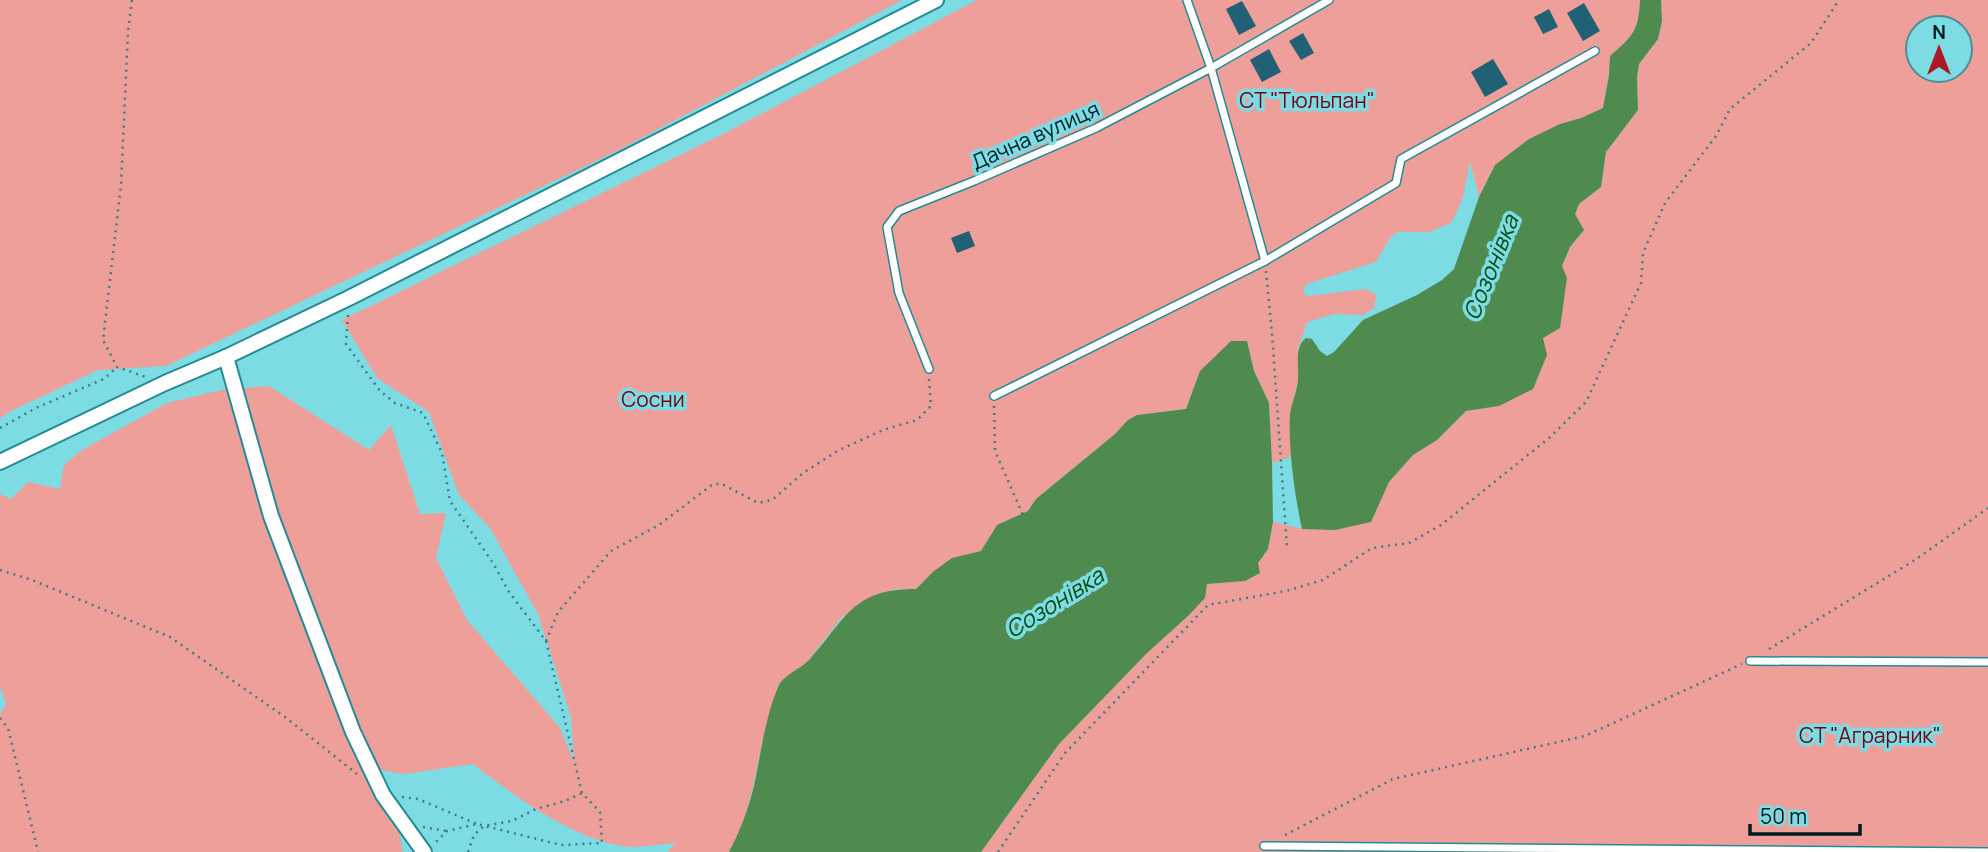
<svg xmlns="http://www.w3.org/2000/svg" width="1988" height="852" viewBox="0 0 1988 852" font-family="Manrope,sans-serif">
	<rect width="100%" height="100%" fill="#7ddbe4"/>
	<g fill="#ee9f9a" fill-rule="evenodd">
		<polygon points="0,0 902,0 617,151 166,366 98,370 13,410 0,418"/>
		<path d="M977 0H1640C1639 31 1632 37 1610 56L1609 75 1603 108 1581 118 1560 124 1495 165 1479 197 1470 162 1462 200 1452 222 1430 232H1397L1390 238 1376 262 1306 284 1303 293 1309 296 1366 289 1376 295 1374 308 1363 315 1334 314 1307 322 1298 349V381L1290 415 1293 456 1272 463 1269 403 1254 371 1247 341 1200 371 1186 409 1137 415 1128 420 1115 434 1036 499 1028 511 997 525 981 551C947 560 940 564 916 589H894L842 617 808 661 779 683 763 738 753 787 743 824 729 852H667L676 843C661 844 646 847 632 847 579 844 513 795 473 764L404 774 374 769 368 783 399 831 403 852H0V714L6 704 0 686V494L11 499 28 482 60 489 64 465 82 450 167 403 222 390 269 386 369 450 391 425 420 514 446 513 436 558 467 620 560 728 574 762 571 717 538 614 490 528 459 495 429 412 377 378 342 320 723 134Z"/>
		<path d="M1661 0H1988V852H981L1059 744 1147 653 1188 616 1207 584 1245 581 1268 549 1273 522 1302 529 1370 522 1389 482 1413 455 1437 440 1466 411 1499 406 1543 338 1562 267 1570 247 1584 230 1574 214 1579 204 1601 187 1606 152 1638 110 1637 77 1639 64 1658 39 1662 21ZM1918 28H1960V70H1918Z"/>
	</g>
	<g fill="#4f8b4e">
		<path d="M1640 0H1661L1662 21 1658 39 1639 64 1637 77 1638 110 1606 152 1601 187 1579 204 1575 214 1584 230 1570 247 1562 266 1567 278 1560 328 1543 338 1547 355 1533 389 1499 406 1466 411 1437 440 1413 455 1389 482 1371 522 1335 530 1302 529C1295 497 1288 448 1290 415 1291 403 1298 391 1298 378 1299 365 1294 347 1306 338L1312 339 1320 351 1327 356 1334 352 1363 320 1417 295 1442 280 1454 269 1479 197 1495 165 1529 139 1560 124 1581 118 1603 108 1609 75 1610 56C1632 37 1639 31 1640 0Z"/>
		<path d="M1231 341H1247L1254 371 1269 403 1272 463 1273 522 1268 549 1258 563 1260 573 1245 581 1207 584 1205 598 1188 616 1147 653 1059 744 981 852H729C740 831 748 810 754 786 761 753 765 718 778 687 783 675 801 669 810 659 847 617 853 589 916 589L934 571 952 558 981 551 997 525 1028 511 1036 499 1115 434 1128 420 1137 415 1186 409 1200 371Z"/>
	</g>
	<g fill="#206176">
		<polygon points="1242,1 1256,26 1239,35 1226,9"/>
		<polygon points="1584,3 1600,31 1583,41 1567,13"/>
		<polygon points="1549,9 1558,27 1543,34 1534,17"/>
		<polygon points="1303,33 1314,53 1301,60 1289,41"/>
		<polygon points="1269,49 1281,72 1262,82 1250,60"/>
		<polygon points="1493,59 1508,84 1485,97 1471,72"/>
		<polygon points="969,231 975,246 957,253 951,238"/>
	</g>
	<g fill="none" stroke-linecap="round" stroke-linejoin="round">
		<g stroke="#248b94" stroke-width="10">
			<g id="lane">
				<polyline points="1187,0 1211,68 1265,261"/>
				<polyline points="929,369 899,293 887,227 899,211 974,181 1096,128 1211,68 1329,0"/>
				<polyline points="994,396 1265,261 1396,183 1401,159 1595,51"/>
				<polyline points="1750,661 1988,662"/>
				<polyline points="1264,846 1988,852"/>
			</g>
		</g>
		<g stroke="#248b94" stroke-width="18">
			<g id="street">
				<polyline points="226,357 271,516 353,732 383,795 424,852"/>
				<polyline points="0,462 165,383 226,357 349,298 936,0"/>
			</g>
		</g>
		<g stroke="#3f7d83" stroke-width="2.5" stroke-dasharray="2 5" stroke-linecap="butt">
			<polyline points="132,0 128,31 121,185 103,340 117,367 146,377"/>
			<polyline points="1266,271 1272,333 1287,548"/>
			<polyline points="348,315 346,344 380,391 395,403 423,413 442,453 450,501 493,563 509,592 546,641 582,793 600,812 602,843 561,845 477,824 447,831 435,843"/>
			<polyline points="994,406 995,451 1023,515 1019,516"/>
			<polyline points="0,428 36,408 104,379 117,367"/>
			<polyline points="0,570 32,580 170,637 285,717 357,774"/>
			<polyline points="546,641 558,612 611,551 659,525 713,484 722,484 758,503 772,500 803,473 839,450 883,430 917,420 931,406 929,379"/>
			<polyline points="1769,649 1915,560 1988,508"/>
			<polyline points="0,718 8,728 38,852"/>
			<polyline points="402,797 418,799 477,824"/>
			<polyline points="423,827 447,831"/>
			<polyline points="1285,835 1393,779 1585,736 1742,664"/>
			<polyline points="468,852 474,835 484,826 512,821 536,809 565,801 582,793"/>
			<polyline points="998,852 1065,753 1208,605 1286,591 1323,580 1372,548 1409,543 1441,525 1549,438 1586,402 1641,283 1643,253 1665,203 1716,136 1730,109 1811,43 1839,0"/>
		</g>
		<use href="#lane" stroke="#fff" stroke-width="7"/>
		<use href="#street" stroke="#fff" stroke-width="14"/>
	</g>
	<g text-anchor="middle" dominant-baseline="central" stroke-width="7" stroke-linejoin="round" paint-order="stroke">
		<g font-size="21" fill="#750413" stroke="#7ddbe4">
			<text x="1307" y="100">СТ "Тюльпан"</text>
			<text x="653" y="399">Сосни</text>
			<text x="1870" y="735">СТ "Аграрник"</text>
		</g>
		<g font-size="21" fill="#001c1f" stroke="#7ddbe4">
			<text transform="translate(1035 135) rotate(-24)">Дачна вулиця</text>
		</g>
		<g font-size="23" font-style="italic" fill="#0b4d0f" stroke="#7ddbe4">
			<text transform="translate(1490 267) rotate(-68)">Созонівка</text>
			<text transform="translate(1054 602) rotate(-32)">Созонівка</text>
		</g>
	</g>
	<g transform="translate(1939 49)"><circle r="33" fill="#7ddbe4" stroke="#4b8f95" stroke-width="2"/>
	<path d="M0-5L12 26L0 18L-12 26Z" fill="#ac1826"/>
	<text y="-10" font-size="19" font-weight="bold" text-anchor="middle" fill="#001c1f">N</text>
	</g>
	<path d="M1750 824v10h110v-10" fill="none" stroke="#001c1f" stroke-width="3.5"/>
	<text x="1760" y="824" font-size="21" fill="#001c1f" stroke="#7ddbe4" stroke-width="5" paint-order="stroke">50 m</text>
</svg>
